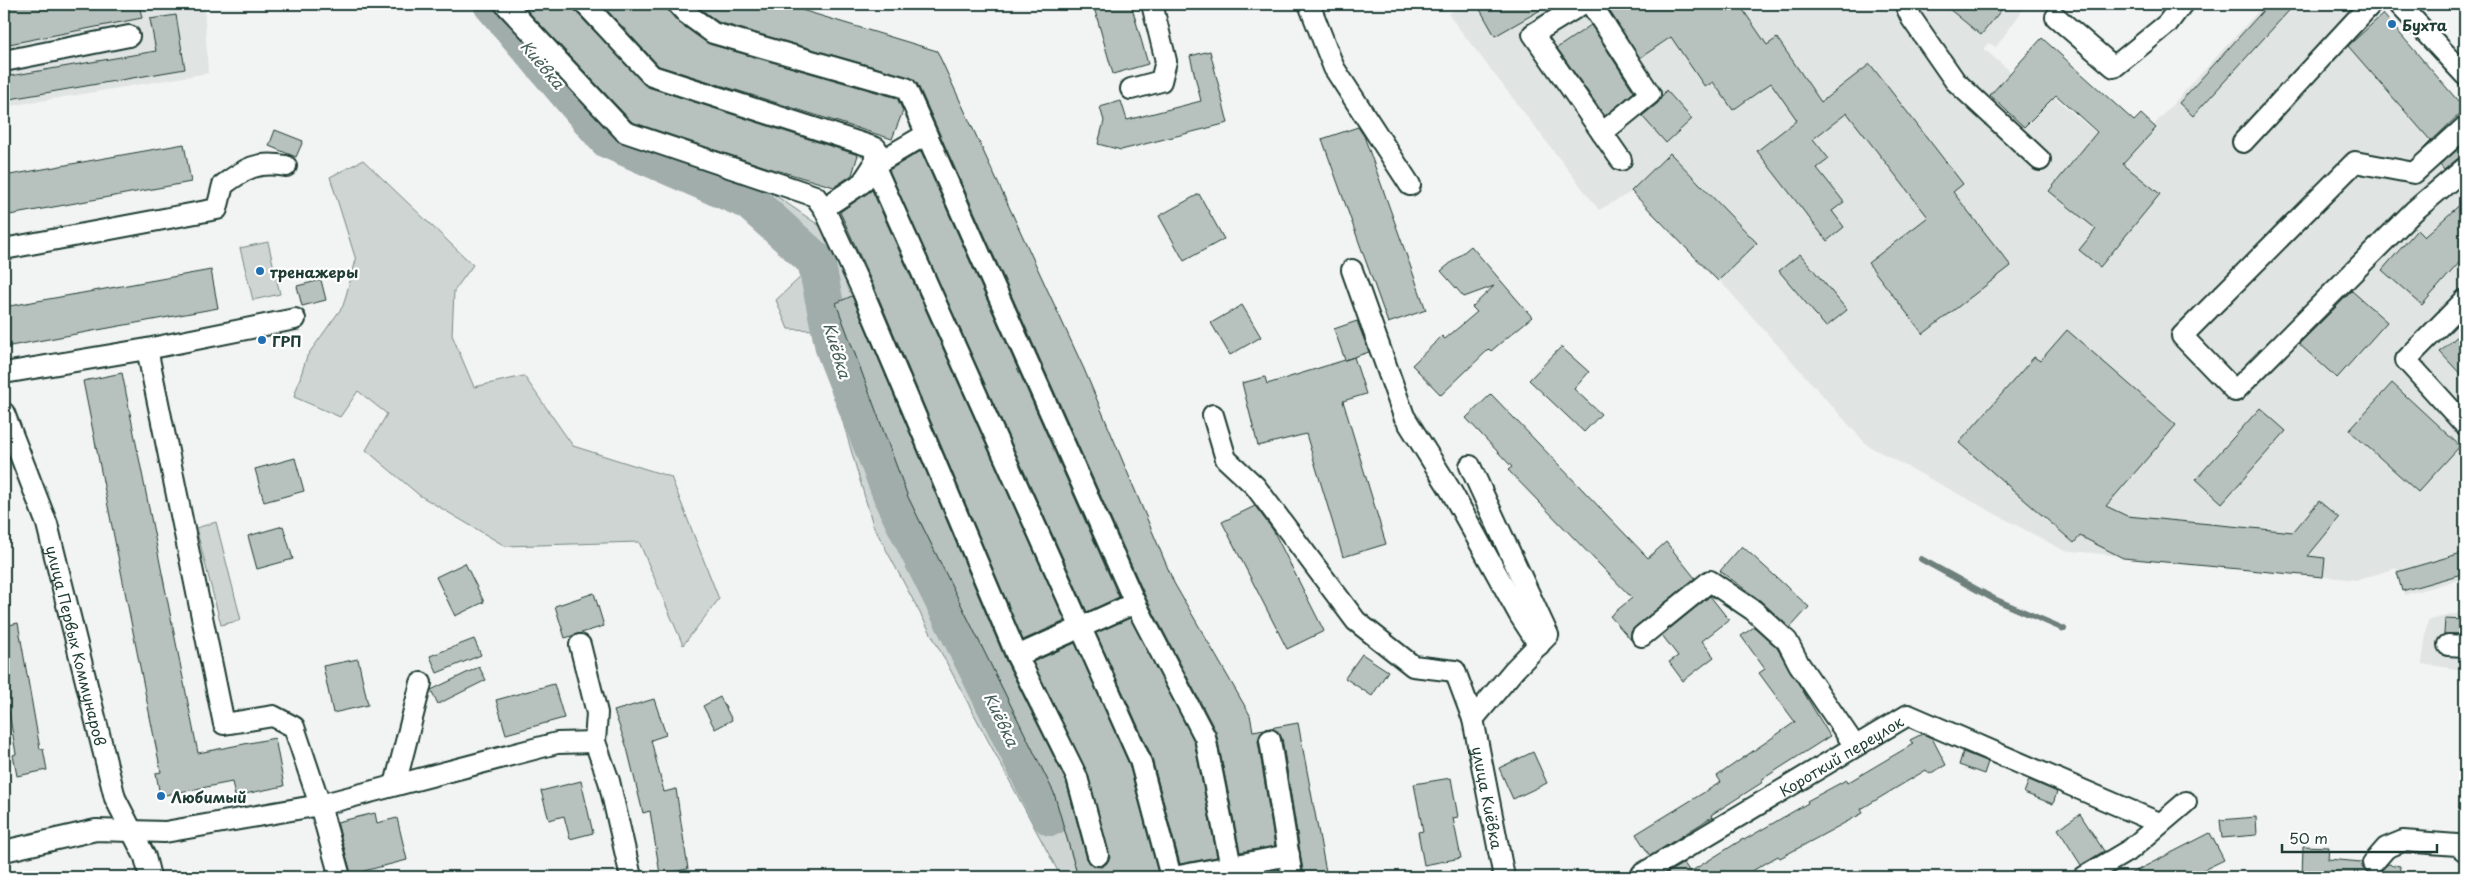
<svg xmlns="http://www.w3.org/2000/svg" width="2469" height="881" viewBox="0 0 2469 881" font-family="'Playpen Sans',sans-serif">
	<rect width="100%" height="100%" fill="#f2f3f3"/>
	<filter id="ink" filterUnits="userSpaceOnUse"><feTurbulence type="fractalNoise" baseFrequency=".02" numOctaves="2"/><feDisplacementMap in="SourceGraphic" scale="10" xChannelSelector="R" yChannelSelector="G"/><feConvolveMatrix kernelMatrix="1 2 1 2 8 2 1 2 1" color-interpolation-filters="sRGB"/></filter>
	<g filter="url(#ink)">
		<g fill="#e0e4e3">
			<polygon points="4,4 204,4 208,73 4,107"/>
			<polygon points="1467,4 1633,4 1660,45 1719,4 2027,4 1996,47 1988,43 1984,49 2011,72 2018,66 2110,145 2118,164 2265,4 2367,4 2465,122 2465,578 2404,595 2396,568 2358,580 2063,550 1867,445 1704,263 1706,249 1631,192 1599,210 1448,14"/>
			<polygon points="2465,612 2465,670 2422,664 2428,620"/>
		</g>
		<g fill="#ced5d3" stroke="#768984">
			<polygon points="363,160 473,265 454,291 452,335 474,387 524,376 573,446 671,477 719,599 683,645 639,542 505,546 419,495 366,450 387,414 358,391 340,417 294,397 307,356 343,306 356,260 330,177"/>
			<polygon points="772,193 820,226 855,295 836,304 908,497 1054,793 1078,877 1061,877 873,525 816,330 788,329 776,300 805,273 759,225"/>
			<polygon points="268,242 280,294 253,300 240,248"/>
			<polygon points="216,522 241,620 221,625 196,528"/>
		</g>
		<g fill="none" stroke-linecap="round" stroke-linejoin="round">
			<polyline stroke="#6d807b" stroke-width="6" points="1921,559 1994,599 2064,629"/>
			<polyline stroke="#a1adaa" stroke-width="38" points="492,4 607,139 749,201 816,261 834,348 895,503 1051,817"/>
		</g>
		<g fill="#b7c1bd" stroke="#1f3d34">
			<polygon points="4,4 139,4 142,18 4,45"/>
			<polygon points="521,4 573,4 576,12 648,87 858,155 852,175 834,187 766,167 632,122"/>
			<polygon points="601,4 666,4 669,12 678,22 709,44 897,98 903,111 892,139 659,66"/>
			<polygon points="694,4 782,4 937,51 1084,369 1174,583 1250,715 1253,731 1298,723 1327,877 1304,877 1282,738 1274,729 1263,731 1258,741 1275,846 1240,852 1216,732 1146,598 917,83 909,77 718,22"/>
			<polygon points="1093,4 1131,4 1148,64 1113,74"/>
			<polygon points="1477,4 1551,4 1495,36"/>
			<polygon points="1608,4 1739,4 1767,45 1777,38 1821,102 1870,64 1963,184 1953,192 2011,266 1923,334 1868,263 1928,217 1847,113 1813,139 1829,159 1817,168 1844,202 1832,211 1844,227 1827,241 1757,151 1797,120 1771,83 1733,110 1713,82 1705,87 1671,37 1640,58 1610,12 1613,10"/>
			<polygon points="1943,4 2006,4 1981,35"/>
			<polygon points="2269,4 2295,4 2193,116 2179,103"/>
			<polygon points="2383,14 2465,109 2424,148 2431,141 2348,46"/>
			<polygon points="176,15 185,69 4,100 4,77 156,51 150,19"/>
			<polygon points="1591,25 1634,92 1605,116 1557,48"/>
			<polygon points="2042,38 2134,121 2141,114 2156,128 2123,164 2160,194 2100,267 2079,250 2096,229 2049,191 2097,132 2056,95 2024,127 1990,95"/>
			<polygon points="1210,51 1228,123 1121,150 1098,144 1104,121 1100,107 1121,101 1127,120 1201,101 1190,56"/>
			<polygon points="1666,90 1692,119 1666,143 1642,116 1658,103"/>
			<polygon points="1358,127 1364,136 1426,310 1388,323 1322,139"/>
			<polygon points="275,130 303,141 296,157 269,146"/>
			<polygon points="184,144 191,182 4,216 4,176"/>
			<polygon points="2463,145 2465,148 2465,156 2457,159 2444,170 2440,165"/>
			<polygon points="921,151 1119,597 1087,612 889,170"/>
			<polygon points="1670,153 1757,243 1718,281 1631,191"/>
			<polygon points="872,190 1065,621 1023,640 874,287 840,212"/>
			<polygon points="1199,194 1224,239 1184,261 1159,216"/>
			<polygon points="2465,200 2465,256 2422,305 2382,270 2417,230 2424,237"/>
			<polygon points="1471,246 1532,317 1491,351 1489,349 1441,395 1412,365 1442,336 1445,339 1477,312 1472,307 1494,286 1464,297 1441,271"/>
			<polygon points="1800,254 1847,310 1826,327 1779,271"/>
			<polygon points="211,270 218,308 5,347 4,307"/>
			<polygon points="321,280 326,300 302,306 297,286"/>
			<polygon points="2352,291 2387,322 2337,378 2299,344"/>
			<polygon points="852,296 1006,661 1066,781 1087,859 1094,866 1101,867 1106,864 1110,858 1088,774 1033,662 1075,643 1129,764 1159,877 1078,877 1054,793 908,497 836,303"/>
			<polygon points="1242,305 1261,337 1230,355 1211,323"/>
			<polygon points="1357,321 1369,352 1345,360 1354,357 1366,394 1343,401 1386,544 1343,557 1306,434 1258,446 1242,383 1265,377 1267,384 1345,360 1334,329"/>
			<polygon points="2465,329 2465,379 2440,352"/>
			<polygon points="2067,330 2176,425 2106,506 2127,516 2293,532 2319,501 2339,518 2308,556 2325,558 2323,577 2123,558 2080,536 2074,543 1959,443 2034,357 2040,361"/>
			<polygon points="1561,347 1589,372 1574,389 1601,414 1584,432 1529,380"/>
			<polygon points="122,373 198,753 275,738 284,786 235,796 232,782 160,796 156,773 161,772 83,381"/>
			<polygon points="2392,383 2460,446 2418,492 2349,430"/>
			<polygon points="1491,394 1648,558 1666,542 1695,578 1635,627 1631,632 1631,640 1610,616 1632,598 1508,470 1512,467 1466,418"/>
			<polygon points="2260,408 2286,431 2222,503 2196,479"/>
			<polygon points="295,458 304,491 264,502 255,469"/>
			<polygon points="1255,506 1273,530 1324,631 1287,649 1222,522"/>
			<polygon points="283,526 293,559 257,569 248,536"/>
			<polygon points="1742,546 1809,607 1790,628 1761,601 1720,571"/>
			<polygon points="2465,552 2465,573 2402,591 2397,572"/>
			<polygon points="465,563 484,602 455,616 436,577"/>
			<polygon points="594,593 604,626 565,638 555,606"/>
			<polygon points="1710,596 1729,620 1702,641 1714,657 1683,681 1669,662 1678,656 1662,635"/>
			<polygon points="1130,618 1194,741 1217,857 1180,864 1151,755 1096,633"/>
			<polygon points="2445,619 2465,620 2465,634 2444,634"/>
			<polygon points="18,623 40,749 43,749 47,770 17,776 13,755 16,754 9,712 4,713 4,626"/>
			<polygon points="1754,627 1777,648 1830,736 1761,780 1763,782 1711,815 1712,817 1650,856 1636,834 1721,782 1717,776 1795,722 1759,673 1765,669 1741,636"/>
			<polygon points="474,639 481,655 437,673 430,656"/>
			<polygon points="1362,654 1388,671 1372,696 1345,678"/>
			<polygon points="358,659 368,705 333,713 323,666"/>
			<polygon points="479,667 486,680 438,704 431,690"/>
			<polygon points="554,684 564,718 506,734 496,700"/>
			<polygon points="720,697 732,720 715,729 703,706"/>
			<polygon points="654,699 666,735 651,740 664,792 676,789 688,869 660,874 650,811 643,813 627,748 614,711"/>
			<polygon points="1922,734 1932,738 1946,765 1929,774 1926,770 1861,809 1863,813 1780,858 1778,856 1742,877 1662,876 1684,863 1690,872 1743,839 1744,840 1808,803 1807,801 1846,780 1847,783 1913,744 1910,740"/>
			<polygon points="1533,752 1547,783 1513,799 1499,768"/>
			<polygon points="1963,752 1988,762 1984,774 1959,765"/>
			<polygon points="1451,778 1458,817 1453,818 1461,858 1424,865 1418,832 1423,831 1414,784"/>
			<polygon points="2029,780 2057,792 2053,804 2024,793"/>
			<polygon points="581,781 593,833 570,839 564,816 549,820 541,791"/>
			<polygon points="375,813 377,823 397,818 407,860 364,871 366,877 352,877 337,822"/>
			<polygon points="2080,814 2104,851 2081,865 2058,829"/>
			<polygon points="2256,817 2257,835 2222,838 2220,820"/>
			<polygon points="2210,833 2224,860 2189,877 2124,877"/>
			<polygon points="2303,846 2329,847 2328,859 2361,862 2365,872 2370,874 2377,874 2388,864 2400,866 2399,877 2302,877"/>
			<polygon points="1279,869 1280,877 1245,877 1245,876"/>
		</g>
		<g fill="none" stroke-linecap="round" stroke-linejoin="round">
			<polyline stroke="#c8cfcd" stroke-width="20" stroke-dasharray="20 10" stroke-linecap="butt" points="2371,877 2373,863"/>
			<g stroke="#1f3d34" stroke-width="24">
				<g id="minor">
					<polyline points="505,4 625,132 815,196 824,208 863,292 1017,656 1077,777 1098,855"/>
					<polyline points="585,4 652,76 876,148 874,165 1140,760 1171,877"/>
					<polyline points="678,4 687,14 713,33 906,88 1135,603 1205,737 1233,877"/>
					<polyline points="1309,4 1334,68 1410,185"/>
					<polyline points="1582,4 1533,34 1621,160"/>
					<polyline points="1591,4 1650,94 1602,133"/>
					<polyline points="1905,4 1912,19 1955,81 2040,160"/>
					<polyline points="2399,4 2465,75"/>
					<polyline points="2056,17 2114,67 2167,24 2182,4"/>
					<polyline points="4,61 129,36"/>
					<polyline points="1131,89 1161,81 1166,61 1152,4"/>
					<polyline points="2465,127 2414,173 2355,162 2182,336 2235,391 2414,211 2465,168"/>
					<polyline points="2243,142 2371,4"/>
					<polyline points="824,208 862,183 874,165 925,135"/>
					<path d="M4 249 217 209 223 185C246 168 257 161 286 166"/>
					<polyline points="1352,270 1404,416 1451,491 1519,614 1539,645"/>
					<polyline points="2465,300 2406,360 2465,425"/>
					<polyline points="147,349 224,724 273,716 294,727 320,805 340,877"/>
					<polyline points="4,373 147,349 295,319"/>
					<path id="s1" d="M4 413 47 524 115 798 145 857 150 877"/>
					<polyline points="1213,415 1226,459 1255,486 1356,621 1413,666 1455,671 1473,719 1514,670 1548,635 1470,466"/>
					<polyline points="1642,636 1710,581 1753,610 1787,641 1799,664 1855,746"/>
					<polyline points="580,645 597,713 595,742 609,781 631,877"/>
					<polyline points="2448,645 2465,646"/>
					<polyline points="1017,656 1135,603"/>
					<path id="s2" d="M1473 719 1504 877"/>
					<polyline points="1270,740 1292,877"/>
					<polyline points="395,785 421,683"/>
					<polyline points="4,851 96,830 165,832 320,805 557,743 595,742"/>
					<polyline points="2373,863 2386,848 2403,841 2457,845 2465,851"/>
					<polyline points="1174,877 1289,855"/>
					<path id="s3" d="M1644 877 1642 874 1908 715 2159 823"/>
					<polyline points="2084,877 2131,849 2186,802"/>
				</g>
			</g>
			<use href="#minor" stroke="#fff" stroke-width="20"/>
		</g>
	</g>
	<g fill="#1f6fb2" stroke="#fff" stroke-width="2">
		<circle cx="2392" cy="24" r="5"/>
		<circle cx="260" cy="271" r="5"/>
		<circle cx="262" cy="340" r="5"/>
		<circle cx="161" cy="796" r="5"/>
	</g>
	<g text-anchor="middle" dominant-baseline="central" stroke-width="4.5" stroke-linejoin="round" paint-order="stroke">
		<g font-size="15" font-weight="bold" fill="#1f3d34" stroke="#fff" text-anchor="start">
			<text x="2402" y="24">Бухта</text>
			<text x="270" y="271">тренажеры</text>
			<text x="272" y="340">ГРП</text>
			<text x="171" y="796">Любимый</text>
		</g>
		<g font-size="15" fill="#1f3d34" stroke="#fff">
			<text stroke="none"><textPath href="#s1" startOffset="244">улица Первых Коммунаров</textPath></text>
			<text stroke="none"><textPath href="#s3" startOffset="235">Короткий переулок</textPath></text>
			<text stroke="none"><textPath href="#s2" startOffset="80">улица Киёвка</textPath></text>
		</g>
		<g font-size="16" font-style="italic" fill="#465f57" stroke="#fff">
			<text transform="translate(543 64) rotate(50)">Киёвка</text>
			<text transform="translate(838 350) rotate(73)">Киёвка</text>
			<text transform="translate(1002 719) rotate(64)">Киёвка</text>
		</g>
	</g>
	<rect width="2469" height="881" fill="none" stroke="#fff" stroke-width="20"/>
	<rect x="10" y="10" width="2449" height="861" fill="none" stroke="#1f3d34" stroke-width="2" filter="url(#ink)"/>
	<path d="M2282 844v8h155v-8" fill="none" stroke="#1f3d34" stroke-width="2.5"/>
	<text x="2289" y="844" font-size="15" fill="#1f3d34" stroke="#ffffff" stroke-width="4" paint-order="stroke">50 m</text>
</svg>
